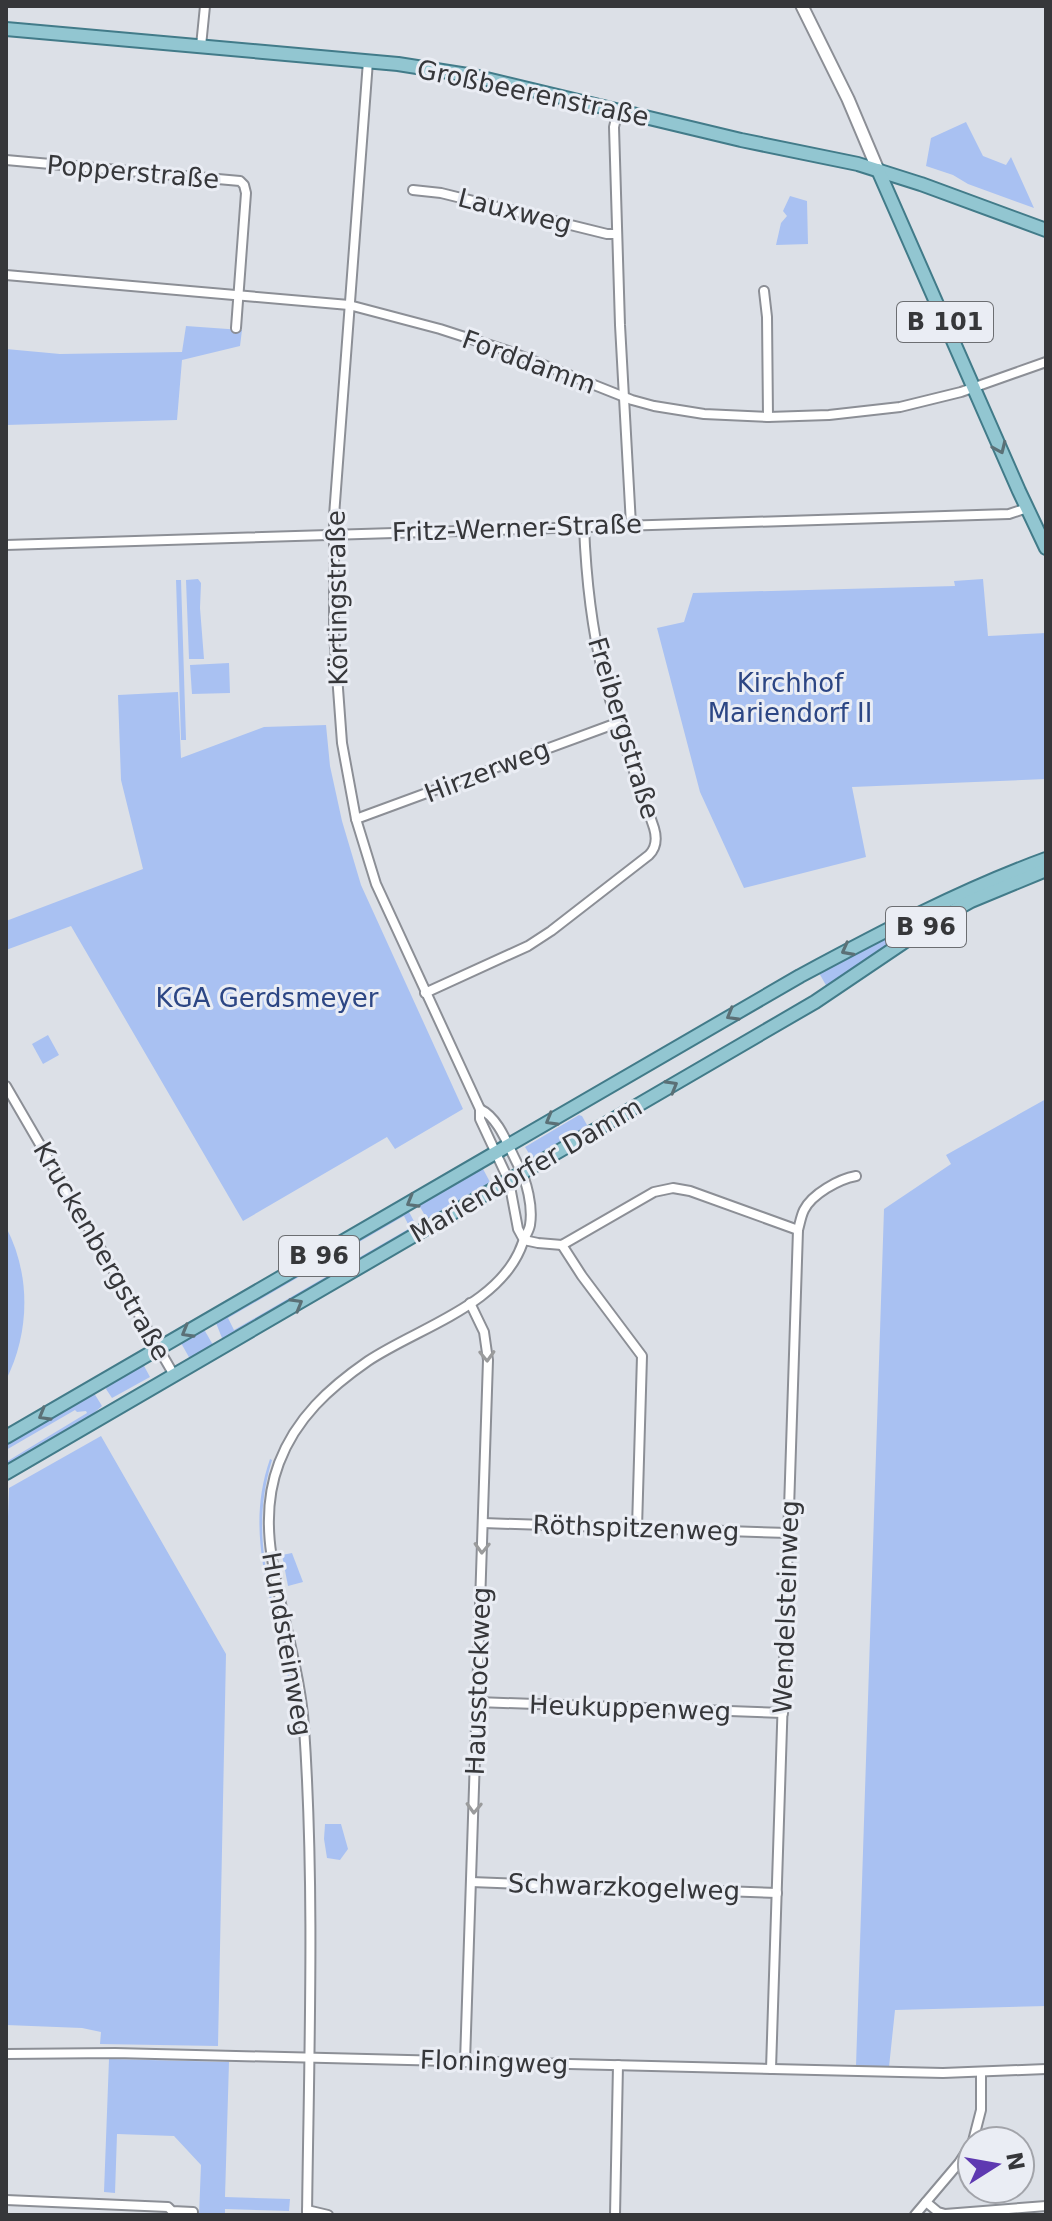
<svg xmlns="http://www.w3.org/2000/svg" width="1052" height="2221" viewBox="0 0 1052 2221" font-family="'DejaVu Sans',sans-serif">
	<rect width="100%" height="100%" fill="#dce0e7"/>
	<g fill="#a9c1f2" fill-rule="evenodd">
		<polygon points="966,122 983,156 1006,165 1011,157 1034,208 968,184 953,175 926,166 931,138"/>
		<polygon points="790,196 807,201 808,244 776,245 781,223 787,216 783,211"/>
		<polygon points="186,326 242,330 240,346 182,360 177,420 6,425 6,349 60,354 182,352"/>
		<polygon points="198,579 201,583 200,608 204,659 189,659 186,580"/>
		<polygon points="983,579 988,636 1046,633 1046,779 852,787 866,857 744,888 700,792 657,628 684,622 693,593 955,586 954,581"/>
		<polygon points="176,580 181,580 186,740 181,740"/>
		<polygon points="229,663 230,693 192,694 190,665"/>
		<polygon points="178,692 181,758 264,727 326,725 330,766 342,821 361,885 463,1109 395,1149 387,1137 243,1221 71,926 6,950 6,921 143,869 121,780 118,695"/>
		<polygon points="903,929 905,929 905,932 827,987 819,973"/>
		<polygon points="48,1035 59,1055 43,1064 32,1044"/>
		<polygon points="1046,1099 1046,2006 895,2010 889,2067 856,2066 884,1209 951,1164 946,1155"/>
		<polygon points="579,1115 582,1116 587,1125 587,1128 533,1160 525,1147"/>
		<polygon points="482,1167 491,1184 430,1219 427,1219 420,1207 421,1203"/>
		<path d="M408 1210 417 1227 225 1339 222 1338 216 1323ZM404 1216 410 1228 234 1330 228 1318Z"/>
		<path d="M6 1227C31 1275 30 1332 6 1380Z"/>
		<polygon points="203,1330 205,1331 213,1345 190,1359 181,1343"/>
		<polygon points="143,1364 150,1377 112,1398 106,1389 107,1386"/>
		<polygon points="94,1393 102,1406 86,1420 6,1467 6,1462 87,1413 86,1411 77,1412 75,1410 6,1450 6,1445"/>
		<polygon points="101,1436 226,1654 218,2046 100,2044 101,2032 82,2028 6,2025 6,1575 9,1488"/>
		<path d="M270 1459 272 1460C246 1546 278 1605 292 1688H290C277 1609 242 1539 270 1459Z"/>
		<polygon points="292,1553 303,1582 288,1586 282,1555"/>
		<polygon points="325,1824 341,1824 348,1849 340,1860 327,1858 324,1839"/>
		<polygon points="109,2059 229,2062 225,2197 290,2199 289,2211 225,2209 225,2215 199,2215 201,2165 174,2136 117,2134 115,2193 104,2192"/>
	</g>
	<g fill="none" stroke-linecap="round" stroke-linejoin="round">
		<g stroke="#8c8f96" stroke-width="12">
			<g id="minor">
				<polyline points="201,46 205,6"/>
				<polyline points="368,61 334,516 334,634 342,743 356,819 376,884 480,1109 480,1119 509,1181 518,1229 524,1240"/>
				<polyline points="618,110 614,127 620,325 631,525"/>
				<polyline points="6,160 240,181 244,185 246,193 236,328"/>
				<polyline points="413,190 441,193 607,234 617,234"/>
				<polyline points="6,275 349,305 440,329 511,352 632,400 654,406 704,414 768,417 829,415 900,407 961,392 1046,362"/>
				<polyline points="764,291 767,317 768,417"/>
				<polyline points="6,545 1009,514 1027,508"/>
				<polyline points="356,819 617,723"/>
				<path d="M425 993 528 946 551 931 649 855C657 847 657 838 654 828 637 777 616 727 603 674 591 625 586 577 584 526"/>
				<polyline points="6,1086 174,1375"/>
				<polyline points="524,1240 538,1243 562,1245 654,1192 673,1188 690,1191 798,1230"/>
				<polyline points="562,1245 582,1276 642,1356 637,1528"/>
				<polyline points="483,1523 788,1533"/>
				<polyline points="477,1702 783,1713"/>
				<polyline points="471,1882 777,1893"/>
				<polyline points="6,2054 115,2053 943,2073 1046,2069"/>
				<polyline points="465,2062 488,1360 484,1332 470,1303"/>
				<path d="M771 2069 798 1230C800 1223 801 1216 804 1210 812 1194 839 1179 856 1176"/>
				<polyline points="973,2141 981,2110 981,2072"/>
				<polyline points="6,2200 168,2207 172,2211 193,2212"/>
				<polyline points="926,2202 938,2212 945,2214 1046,2206"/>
				<polyline points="307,2210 328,2215"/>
				<path d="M307 2215C309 2053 315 1889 304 1727 302 1694 294 1661 287 1629 274 1574 258 1518 279 1463 296 1418 329 1388 368 1361 419 1327 502 1305 523 1242 525 1236 529 1231 530 1225 533 1207 527 1181 518 1165 508 1146 499 1118 480 1109"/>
				<polyline points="615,2215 618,2065"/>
				<polyline points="915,2215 959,2163 972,2143"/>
			</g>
		</g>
		<g stroke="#8c8f96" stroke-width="15">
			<polyline id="secondary" points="802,6 848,99 878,170"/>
		</g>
		<g stroke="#427b89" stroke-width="16">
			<g id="primary">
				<polyline points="6,29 398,64 474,76 741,140 858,164 921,184 1046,230"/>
				<polyline points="878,170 1019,491 1046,548"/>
				<path d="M6 1437 800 976C880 933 961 890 1046 859"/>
				<polyline points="6,1473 815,1002 935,921 971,901 1046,870"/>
			</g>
		</g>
		<use href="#minor" stroke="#fff" stroke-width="8"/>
		<use href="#secondary" stroke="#fff" stroke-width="11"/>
		<use href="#primary" stroke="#92c6d1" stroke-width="12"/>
	</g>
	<defs><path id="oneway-chevron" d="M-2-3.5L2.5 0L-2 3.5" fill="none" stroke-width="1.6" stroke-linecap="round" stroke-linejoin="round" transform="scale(2)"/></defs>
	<g stroke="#5b7076">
		<use href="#oneway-chevron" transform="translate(1000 448) rotate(66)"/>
		<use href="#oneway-chevron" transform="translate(847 950) rotate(152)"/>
		<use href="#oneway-chevron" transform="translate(732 1015) rotate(150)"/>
		<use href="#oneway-chevron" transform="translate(672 1086) rotate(-30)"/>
		<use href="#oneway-chevron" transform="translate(551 1120) rotate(150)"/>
		<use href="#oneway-chevron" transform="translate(412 1202) rotate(150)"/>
		<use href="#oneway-chevron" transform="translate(297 1304) rotate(-30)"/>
		<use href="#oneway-chevron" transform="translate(187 1332) rotate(150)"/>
		<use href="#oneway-chevron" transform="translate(44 1415) rotate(150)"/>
	</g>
	<g stroke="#9a9b9c">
		<use href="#oneway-chevron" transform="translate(487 1356) rotate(88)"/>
		<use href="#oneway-chevron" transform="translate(482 1548) rotate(92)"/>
		<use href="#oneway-chevron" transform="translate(474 1808) rotate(92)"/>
	</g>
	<g text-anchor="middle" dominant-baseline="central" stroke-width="6" stroke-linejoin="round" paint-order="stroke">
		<g fill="#eaedf4" stroke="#6c6e72" stroke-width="2">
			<rect x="897" y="302" width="96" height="40" rx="6"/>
			<rect x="886" y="907" width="80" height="40" rx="6"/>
			<rect x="279" y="1236" width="80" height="40" rx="6"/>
		</g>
		<g font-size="24" font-weight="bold" fill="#36373a">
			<text x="945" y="322">B 101</text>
			<text x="926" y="927">B 96</text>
			<text x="319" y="1256">B 96</text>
		</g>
		<g font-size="26" fill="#36373a" stroke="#eaedf4">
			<text transform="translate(533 93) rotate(12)">Großbeerenstraße</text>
			<text transform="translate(133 172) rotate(5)">Popperstraße</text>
			<text transform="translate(515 211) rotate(14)">Lauxweg</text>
			<text transform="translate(529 362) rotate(20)">Forddamm</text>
			<text transform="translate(517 528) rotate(-2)">Fritz-Werner-Straße</text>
			<text transform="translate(337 598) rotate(-91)">Körtingstraße</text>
			<text transform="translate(624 728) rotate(73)">Freibergstraße</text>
			<text transform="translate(487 771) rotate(-21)">Hirzerweg</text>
			<text transform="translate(526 1170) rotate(-30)">Mariendorfer Damm</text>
			<text transform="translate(102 1251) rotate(60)">Kruckenbergstraße</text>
			<text transform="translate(636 1528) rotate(2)">Röthspitzenweg</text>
			<text transform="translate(786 1607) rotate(-88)">Wendelsteinweg</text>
			<text transform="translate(287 1644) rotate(80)">Hundsteinweg</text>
			<text transform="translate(478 1681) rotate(-88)">Hausstockweg</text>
			<text transform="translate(630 1708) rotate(2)">Heukuppenweg</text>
			<text transform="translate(624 1887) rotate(2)">Schwarzkogelweg</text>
			<text transform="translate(494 2062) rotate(2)">Floningweg</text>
		</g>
		<g font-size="26" fill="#2c4684" stroke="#eaedf4">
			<text x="790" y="683">Kirchhof<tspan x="790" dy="30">Mariendorf II</tspan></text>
			<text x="267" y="998">KGA Gerdsmeyer</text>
		</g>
	</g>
	<rect width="1052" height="2221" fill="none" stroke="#36373a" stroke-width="16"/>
	<g transform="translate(996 2165) rotate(79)"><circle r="38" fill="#eaedf4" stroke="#a2a4aa" stroke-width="2"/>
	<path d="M0-6L14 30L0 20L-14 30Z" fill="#5e39b1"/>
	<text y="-12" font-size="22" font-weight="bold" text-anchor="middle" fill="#36373a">N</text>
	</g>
</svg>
